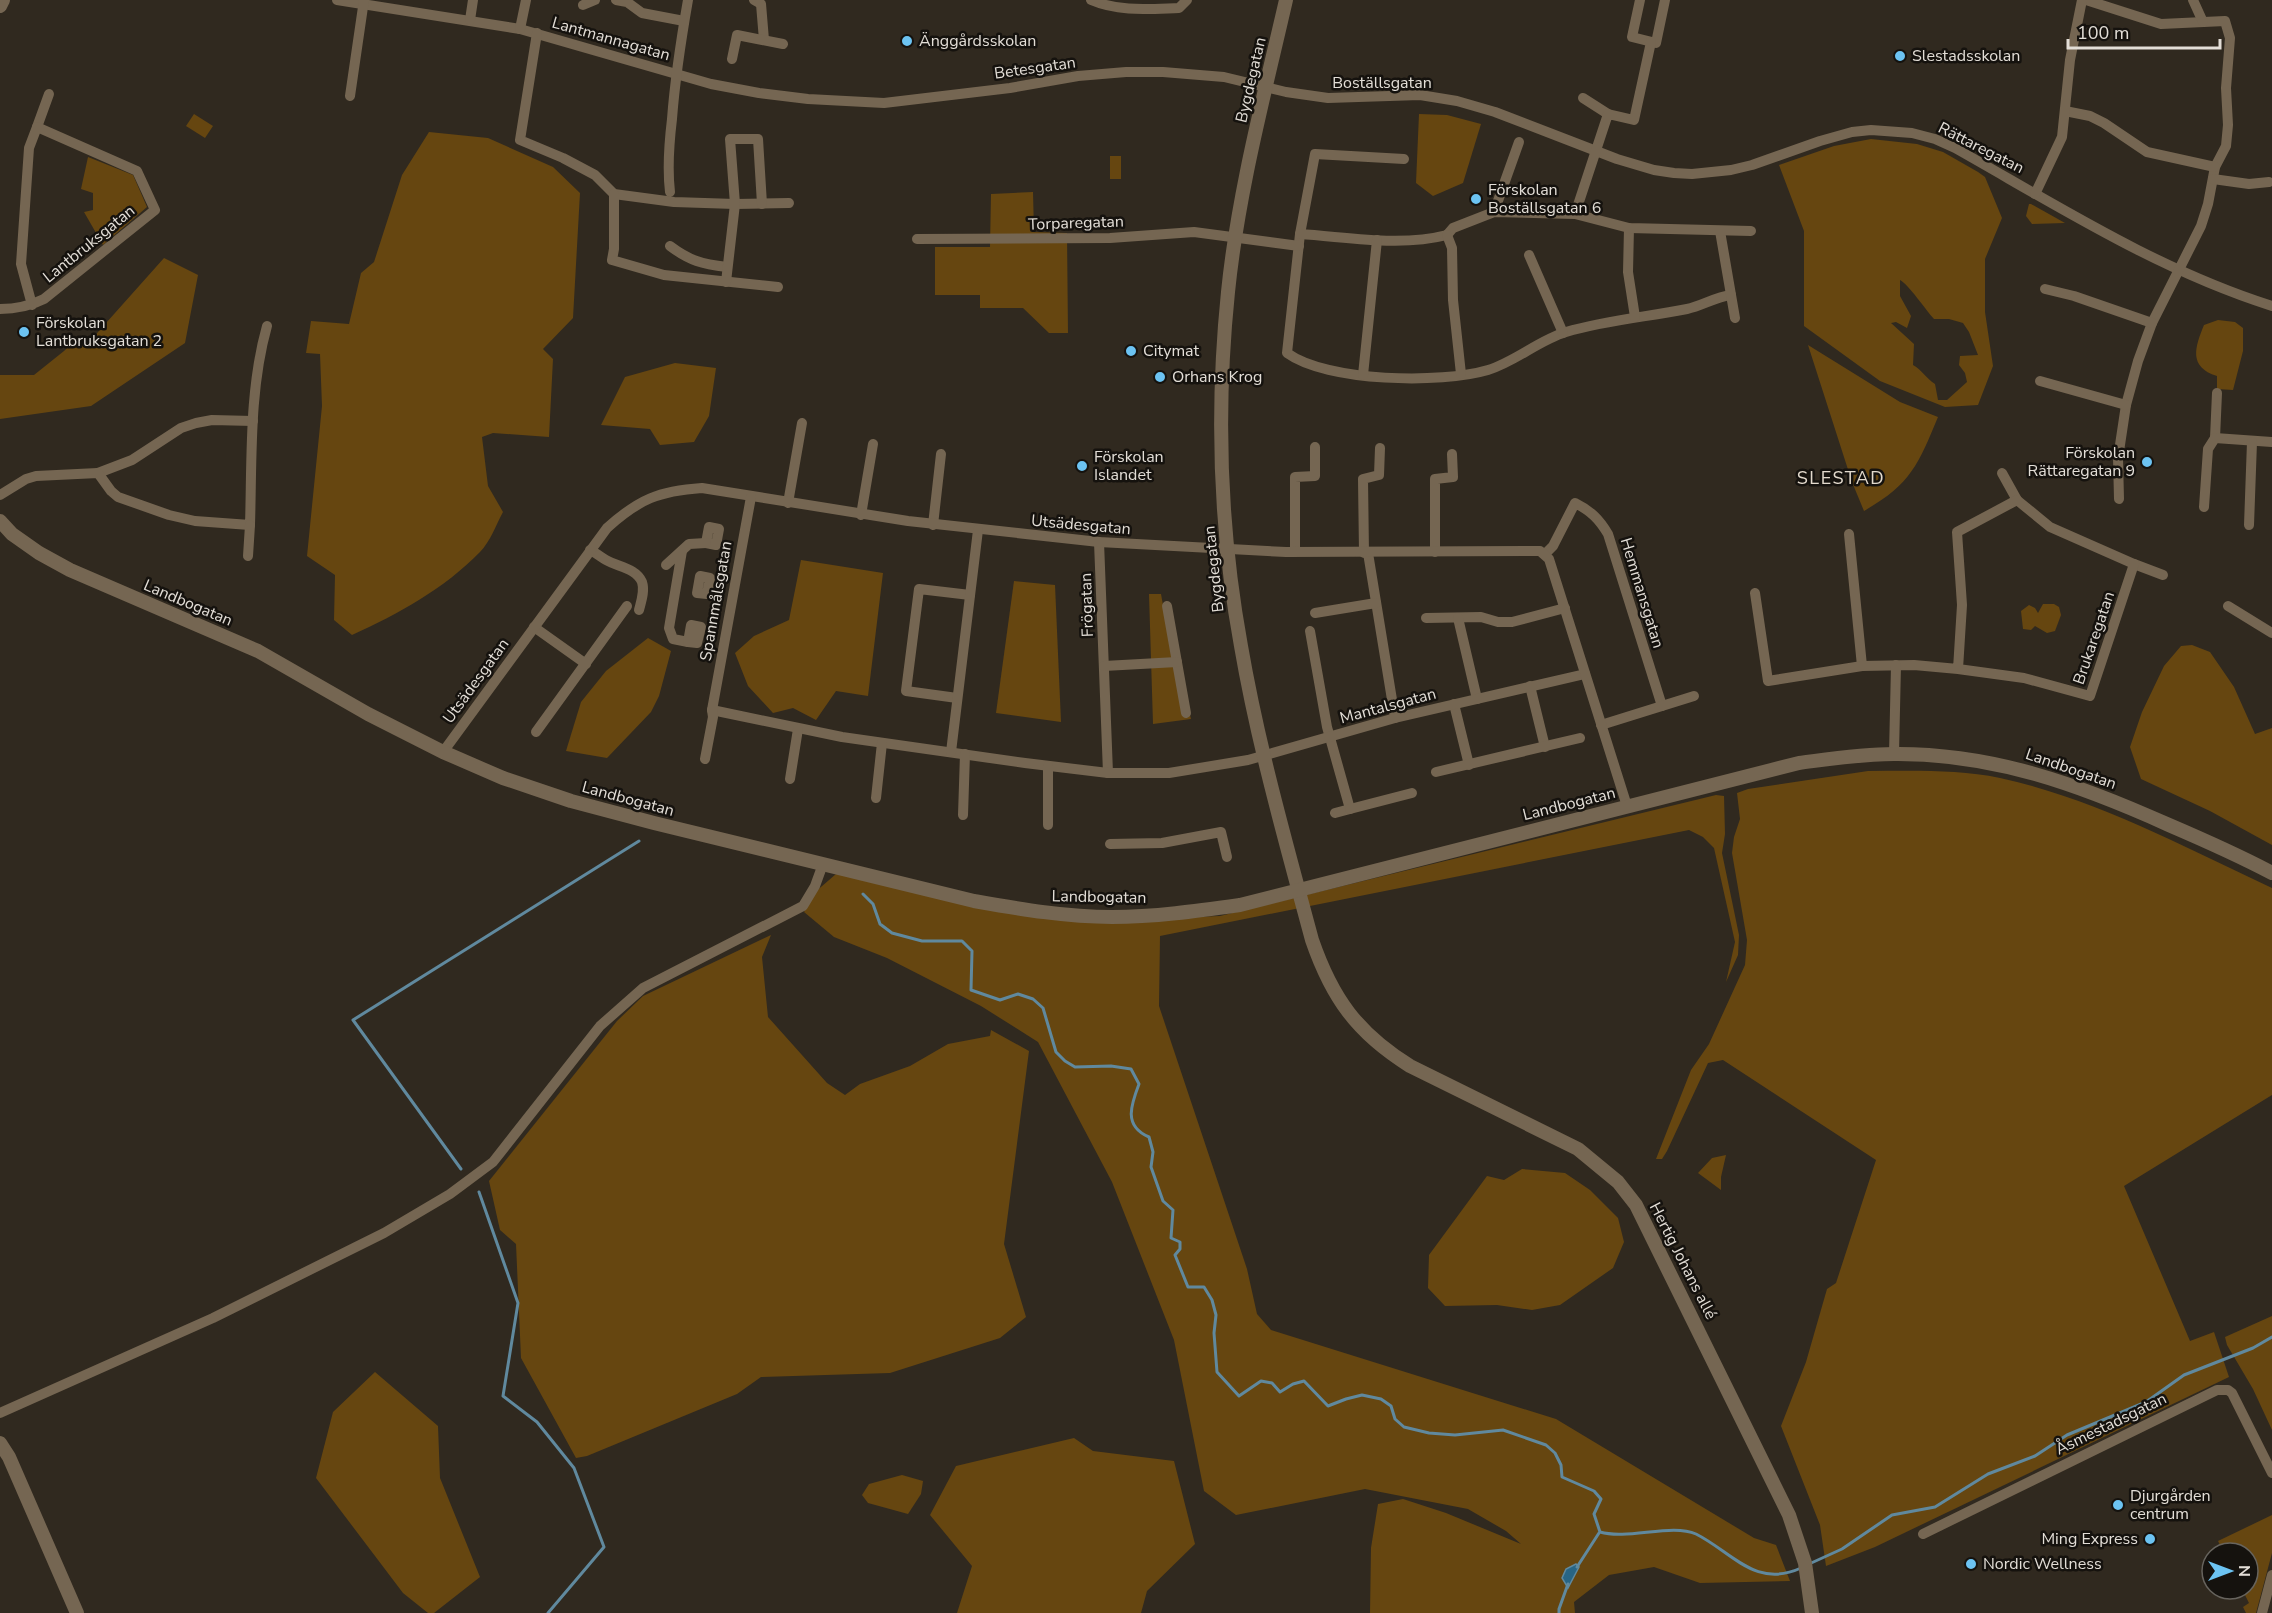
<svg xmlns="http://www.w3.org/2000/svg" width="2272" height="1613" viewBox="0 0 2272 1613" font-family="'Nunito Sans',sans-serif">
	<rect width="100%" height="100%" fill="#30291f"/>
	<g fill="#664610" fill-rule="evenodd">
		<polygon points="194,114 213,126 205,138 186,126"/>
		<polygon points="1419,114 1447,115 1481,124 1463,183 1433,196 1416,183"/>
		<path d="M429 132 488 138 553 167 580 193 573 318 543 349 553 359 549 437 493 433 482 437 488 486 503 512C496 525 490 542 480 552 444 589 398 614 352 635L334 620 335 575 307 556 322 406 320 354 306 353 311 321 349 324 361 273 374 262 402 175Z"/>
		<path d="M1871 139 1917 144 1943 152 1978 172 1985 177 2002 218 1985 259V312L1993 366 1978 405 1945 407 1880 381 1804 326V231L1779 165 1834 146ZM1900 280C1908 284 1926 310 1934 319H1949L1963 323 1969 332 1978 355 1960 356 1959 365 1965 373 1967 382 1947 400H1938L1935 384C1926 378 1922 370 1913 365L1914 344 1891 323 1896 322 1907 328 1911 316 1900 296Z"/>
		<rect x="1110" y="156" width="11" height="23"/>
		<polygon points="88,157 133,175 147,207 103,245 84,212 93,210 93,193 81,189"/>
		<polygon points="1033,192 1034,232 1067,233 1068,333 1049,333 1023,308 980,308 980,295 935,295 935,247 990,247 991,194"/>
		<polygon points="2029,204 2031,204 2065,223 2032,224 2026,216"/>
		<polygon points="164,258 198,275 185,343 91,406 0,419 0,375 34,375 64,351 76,339 90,341"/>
		<path d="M2218 320 2235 322 2243 328V351L2233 390 2217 389V376C2188 367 2195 347 2204 325Z"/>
		<path d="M1808 345 1900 402 1938 417C1918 465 1911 484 1864 511L1852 482Z"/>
		<polygon points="675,363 716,368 709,416 694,442 660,445 650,429 601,425 625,377"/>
		<polygon points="801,560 883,573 868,696 836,691 816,720 793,708 773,713 748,686 735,653 754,636 789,620"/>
		<polygon points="1014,581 1055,585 1061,722 996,713"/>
		<polygon points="1149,594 1161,594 1183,716 1190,715 1191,719 1153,724"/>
		<polygon points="2043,604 2054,604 2059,607 2061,615 2055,631 2047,633 2035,626 2031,630 2023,629 2021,611 2029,605 2035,608 2038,613"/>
		<polygon points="648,638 671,651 659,696 651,712 607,758 566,751 581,702 606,671"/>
		<polygon points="2192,645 2210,652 2234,687 2255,734 2272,728 2272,845 2210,811 2141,779 2130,747 2142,712 2164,666 2181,646"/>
		<path d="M1868 771C1911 771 1957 769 2000 778 2096 799 2184 847 2272 888V1095L2124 1186 2190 1341 2214 1332 2229 1377 1875 1547 1826 1566 1820 1525 1781 1426 1806 1362 1827 1289 1836 1283 1876 1160 1723 1060 1708 1063 1667 1151 1662 1159H1656L1691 1070 1709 1044 1745 965 1747 940 1732 853 1734 837 1740 819 1737 793 1748 789Z"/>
		<polygon points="1716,795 1724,796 1725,834 1722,853 1739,935 1738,955 1726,982 1735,942 1714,848 1703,837 1689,830 1160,936 1159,1006 1247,1269 1257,1314 1271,1330 1556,1419 1754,1538 1776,1545 1790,1581 1700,1583 1654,1567 1609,1575 1574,1602 1575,1613 1370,1613 1371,1548 1378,1504 1403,1499 1446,1513 1521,1544 1506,1531 1468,1509 1365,1489 1236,1515 1204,1491 1174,1340 1112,1182 1038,1042 981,1006 887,958 834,937 804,912 814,893 836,874 1132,920 1220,916"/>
		<polygon points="771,935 762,957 768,1017 827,1083 845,1095 860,1084 910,1066 948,1044 990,1036 991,1030 1029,1051 1004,1244 1026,1317 1000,1338 890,1373 761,1377 737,1394 587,1456 576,1458 521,1358 516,1244 500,1230 489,1181 617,1021 643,996"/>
		<polygon points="1726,1155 1721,1177 1721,1190 1698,1173 1712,1158"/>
		<polygon points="1522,1169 1565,1173 1590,1190 1618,1218 1624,1242 1613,1268 1560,1305 1532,1310 1497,1305 1445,1306 1428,1288 1429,1255 1487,1176 1504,1180"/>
		<polygon points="2272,1316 2272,1430 2253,1389 2227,1345 2225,1337"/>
		<polygon points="375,1372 438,1426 440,1478 480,1577 434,1613 428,1613 403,1593 316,1478 333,1412"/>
		<polygon points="1074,1438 1093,1451 1174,1461 1195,1544 1147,1591 1141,1613 957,1613 972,1566 930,1515 956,1466"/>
		<polygon points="902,1475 923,1481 921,1494 908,1514 868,1503 862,1495 869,1484"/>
		<polygon points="2272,1515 2272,1553 2256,1613 2246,1613 2243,1607 2249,1603 2242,1589 2248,1589 2248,1553 2224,1553 2218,1541"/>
	</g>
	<polygon fill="#286585" stroke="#60899e" stroke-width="1.5" points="1576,1564 1579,1567 1568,1588 1562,1578 1566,1569"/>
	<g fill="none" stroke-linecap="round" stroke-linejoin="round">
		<g stroke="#60899e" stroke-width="3">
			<path d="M863 894 873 904 880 924 892 933 922 941H962L972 951 971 990 1000 1000 1018 994 1033 999 1043 1008 1056 1052 1065 1061 1075 1067 1111 1066 1131 1069 1139 1084C1131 1105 1123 1126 1149 1137L1153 1152 1151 1167 1163 1201 1173 1210 1171 1238 1180 1242V1249L1175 1255 1188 1287H1204L1212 1300 1216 1315 1214 1333 1217 1372 1239 1396 1261 1381 1272 1383 1280 1392 1293 1384 1304 1381 1328 1406 1346 1399 1362 1395 1381 1399 1391 1406 1395 1419 1404 1427 1429 1433 1455 1435 1503 1430 1546 1445 1555 1453 1561 1465 1562 1477 1594 1491 1601 1499 1594 1514 1600 1532C1628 1540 1672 1523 1696 1534 1732 1552 1755 1589 1801 1568"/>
			<polyline points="461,1169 353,1020 639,841"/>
			<polyline points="479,1192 518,1303 503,1396 537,1422 574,1468 604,1547 548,1613"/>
			<polyline points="1809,1564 1842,1549 1892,1515 1935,1507 1988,1474 2035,1456 2067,1435 2146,1402 2184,1375 2253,1348 2272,1337"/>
			<polyline points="1577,1567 1599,1533"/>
			<polyline points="1559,1613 1559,1609 1568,1584"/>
		</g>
		<g stroke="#756652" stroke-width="10">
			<path d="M337 0 520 29 711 84 759 93 808 99 884 103 1010 88 1078 76 1126 72H1163L1224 77 1286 92 1328 98 1420 95 1457 101 1495 112 1617 159 1654 170 1674 173 1692 174 1731 170 1752 165 1820 141 1852 132 1871 130 1912 133 1935 139 1955 148C2058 206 2158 270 2272 306"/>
			<polyline points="616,0 627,2 642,13 684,21"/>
			<polyline points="754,0 761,4 764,40"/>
			<path d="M1091 0C1119 12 1148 9 1179 8L1187 0"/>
			<polyline points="1640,0 1632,37 1656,43 1665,0"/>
			<polyline points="2086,0 2161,24 2225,21 2230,38 2226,88 2228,125 2226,146 2215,167 2208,204 2201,226 2152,323 2138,361 2126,405 2118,458 2119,499"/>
			<polyline points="2193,0 2203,22"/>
			<polyline points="583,5 595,0"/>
			<polyline points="470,20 473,0"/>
			<polyline points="520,29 526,0"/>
			<polyline points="537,33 520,140 563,158 595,175 614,194 674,202 735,204 789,203"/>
			<polyline points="732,59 737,35 783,44"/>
			<polyline points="350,96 364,0"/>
			<polyline points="1583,98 1608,114"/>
			<polyline points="2065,111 2090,116 2104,123 2147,152 2215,167"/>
			<polyline points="37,127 49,94"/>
			<path d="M1404 159 1315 154 1300 234 1287 353C1327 382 1441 384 1488 370 1515 362 1539 340 1566 332 1606 320 1647 317 1687 309 1702 306 1715 297 1731 295"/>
			<polyline points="2213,179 2249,184 2269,182"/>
			<path d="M670 192C667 167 669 144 672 119 675 79 681 40 688 0"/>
			<polyline points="614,194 614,249 612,260 664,275 778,287"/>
			<polyline points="2035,194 2062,137 2070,60 2082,0"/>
			<polyline points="1494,212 1519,142"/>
			<polyline points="1575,214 1608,114 1634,120 1651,42"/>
			<polyline points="1629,228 1628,272 1635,317"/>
			<polyline points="1720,231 1735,318"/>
			<path d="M1300 234C1348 237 1400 247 1447 235"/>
			<polyline points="1447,235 1453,228 1494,212 1575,214 1629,228 1751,231"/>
			<polyline points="1447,235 1452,248 1453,300 1461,374"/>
			<polyline points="917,239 1110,238 1194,232 1299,246"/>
			<path d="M670 246C690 261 702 264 727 267"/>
			<polyline points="1529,255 1563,333"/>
			<polyline points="726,282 735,204 730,139 758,139 762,204"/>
			<polyline points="2045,289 2074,296 2152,323"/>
			<path d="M0 309C16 309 30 306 44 299L155 210 137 171 37 127 29 148 21 264 32 305"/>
			<polyline points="1363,375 1377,240"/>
			<polyline points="2040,381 2126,405"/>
			<polyline points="2215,438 2217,393"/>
			<polyline points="98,473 132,460 181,428 196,423 212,420 253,421"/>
			<polyline points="2002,473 2017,500"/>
			<path d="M0 495 26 479 36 476 98 473 111 491 118 497 169 515 195 521 250 525C252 459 249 390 267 326"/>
			<polyline points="788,503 802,423"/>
			<polyline points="2204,507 2208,449 2215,438 2272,442"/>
			<polyline points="861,515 873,444"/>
			<polyline points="933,525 941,454"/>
			<polyline points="2249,525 2252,442"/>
			<polygon points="709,527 719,529 716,545 706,543"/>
			<polyline points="1849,534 1862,666"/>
			<polyline points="1099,542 1108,773"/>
			<path d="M590 550C596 553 601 557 606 560 618 567 636 568 642 582 645 591 641 602 639 610"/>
			<polyline points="682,551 669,628 673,639 688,642"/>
			<polyline points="1295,552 1295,477 1315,476 1315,447"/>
			<polyline points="1435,552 1435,479 1453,477 1452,454"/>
			<polyline points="1364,553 1363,479 1379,475 1380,448"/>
			<polyline points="1368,553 1395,718"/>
			<path d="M1545 554 1553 546 1575 503C1591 511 1599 519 1608 534L1662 706"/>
			<polyline points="248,556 250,525"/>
			<polyline points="2134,564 2163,575"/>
			<polyline points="666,565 689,544 706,543"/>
			<polygon points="700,576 710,578 707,594 697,593"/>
			<polyline points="1755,593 1768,681 1862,666 1914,665 1958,669 1962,605 1957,532 2017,500 2050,527 2134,564 2090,696 2024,678 1958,669"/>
			<polyline points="1167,606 1186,713"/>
			<polyline points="2228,606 2272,633"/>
			<polyline points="1315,613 1376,603"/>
			<polyline points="1426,618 1481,617 1498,622 1512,622 1565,608"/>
			<polyline points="1458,618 1477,699"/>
			<polygon points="691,625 701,627 697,643 688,642"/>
			<polyline points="534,627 586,664"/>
			<polyline points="1310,631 1327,727 1350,809 1335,813"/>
			<polyline points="1104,666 1177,662"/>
			<polyline points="1530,686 1545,747"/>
			<polyline points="957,698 906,691 919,589 970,595"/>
			<polyline points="1454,704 1469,765"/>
			<polyline points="712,710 842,737 1025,763 1108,773 1169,773 1248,760 1395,718 1585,674"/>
			<polyline points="1601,725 1694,696"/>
			<polyline points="536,732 627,606"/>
			<path d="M443 752 607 528C639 499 659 491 702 488L908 521 1099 542 1286 552 1540 551 1549 559 1627 806"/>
			<polyline points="951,752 978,530"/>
			<polyline points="1894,754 1896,665"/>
			<polyline points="705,759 713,717 712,710 751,497"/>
			<polyline points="1048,766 1048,825"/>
			<polyline points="1436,772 1580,738"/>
			<polyline points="790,779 798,729"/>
			<polyline points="876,798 882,743"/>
			<polyline points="1350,809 1412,793"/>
			<polyline points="963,815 965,754"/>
			<polyline points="1110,844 1162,843 1221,832 1227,857"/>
			<polyline points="0,1413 213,1318 384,1233 450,1194 493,1162 600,1026 643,988 803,906 815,886 823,864"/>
			<polyline points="1923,1534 2217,1390 2228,1390 2232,1393 2272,1473"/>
			<polyline points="2262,1613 2272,1575"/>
		</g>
		<g stroke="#756652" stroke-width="14">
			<path d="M1286 0C1264 96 1238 193 1228 292 1216 409 1220 531 1241 646 1258 745 1286 843 1312 940 1332 998 1357 1033 1410 1066L1578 1149 1618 1182 1636 1205 1789 1515 1805 1563 1812 1613"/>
			<polyline points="0,6 3,0"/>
			<path d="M0 521 12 534 39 553 70 570 258 651 368 714 443 752 503 778 571 801 654 823 974 901C1020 909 1065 917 1112 917 1154 917 1197 911 1240 905L1799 763C1830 759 1862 754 1894 754 1993 753 2080 785 2169 825 2204 840 2238 855 2272 873"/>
			<polyline points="0,1443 9,1457 77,1613"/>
		</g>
	</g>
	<g fill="#6cc3f2" stroke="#15120e" stroke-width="2">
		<circle cx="907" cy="41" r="6"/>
		<circle cx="1900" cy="56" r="6"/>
		<circle cx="1476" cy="199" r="6"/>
		<circle cx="24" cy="332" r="6"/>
		<circle cx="1131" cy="351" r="6"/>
		<circle cx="1160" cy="377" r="6"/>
		<circle cx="2147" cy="462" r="6"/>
		<circle cx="1082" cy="466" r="6"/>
		<circle cx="2118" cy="1505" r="6"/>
		<circle cx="2150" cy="1539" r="6"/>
		<circle cx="1971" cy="1564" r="6"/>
	</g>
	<g text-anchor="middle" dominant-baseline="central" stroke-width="5" stroke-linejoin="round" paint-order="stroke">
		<g font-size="16" fill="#e3ded7" stroke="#15120e">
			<text transform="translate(611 39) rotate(16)">Lantmannagatan</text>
			<text transform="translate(1035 68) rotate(-8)">Betesgatan</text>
			<text transform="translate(1251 80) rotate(-77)">Bygdegatan</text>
			<text x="1382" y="83">Boställsgatan</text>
			<text transform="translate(1981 148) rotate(27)">Rättaregatan</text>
			<text transform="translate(1076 223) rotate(-2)">Torparegatan</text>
			<text transform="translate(89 244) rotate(-39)">Lantbruksgatan</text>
			<text transform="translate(1081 525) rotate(5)">Utsädesgatan</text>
			<text transform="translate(1214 569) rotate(-96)">Bygdegatan</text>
			<text transform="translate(1642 593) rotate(73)">Hemmansgatan</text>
			<text transform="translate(716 601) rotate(-80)">Spannmålsgatan</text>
			<text transform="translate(188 603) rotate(23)">Landbogatan</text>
			<text transform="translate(1087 605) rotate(-92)">Frögatan</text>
			<text transform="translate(2094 638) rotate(-71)">Brukaregatan</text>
			<text transform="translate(476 681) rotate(-54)">Utsädesgatan</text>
			<text transform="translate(1388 706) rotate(-15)">Mantalsgatan</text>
			<text transform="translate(2071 769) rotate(19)">Landbogatan</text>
			<text transform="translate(628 799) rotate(15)">Landbogatan</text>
			<text transform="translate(1569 804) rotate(-14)">Landbogatan</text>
			<text transform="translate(1099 897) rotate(1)">Landbogatan</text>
			<text transform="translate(1683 1261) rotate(63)">Hertig Johans allé</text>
			<text transform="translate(2111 1424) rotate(-26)">Åsmestadsgatan</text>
		</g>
		<g font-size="16" fill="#e3ded7" stroke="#15120e" text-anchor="start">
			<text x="919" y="41">Änggårdsskolan</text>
			<text x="1912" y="56">Slestadsskolan</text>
			<text x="1488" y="190">Förskolan<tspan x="1488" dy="18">Boställsgatan 6</tspan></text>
			<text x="36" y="323">Förskolan<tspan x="36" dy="18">Lantbruksgatan 2</tspan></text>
			<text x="1143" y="351">Citymat</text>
			<text x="1172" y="377">Orhans Krog</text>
			<text x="2135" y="453" text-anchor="end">Förskolan<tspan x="2135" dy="18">Rättaregatan 9</tspan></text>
			<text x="1094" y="457">Förskolan<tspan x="1094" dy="18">Islandet</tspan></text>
			<text x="2130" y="1496">Djurgården<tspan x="2130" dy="18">centrum</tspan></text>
			<text x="2138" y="1539" text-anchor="end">Ming Express</text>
			<text x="1983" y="1564">Nordic Wellness</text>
		</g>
		<g font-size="18" letter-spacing="1.5" fill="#e3dacd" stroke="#15120e">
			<text x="1841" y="478">SLESTAD</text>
		</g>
	</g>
	<g transform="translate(2230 1571) rotate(90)"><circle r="28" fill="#15120e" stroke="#67645e" stroke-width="1.5"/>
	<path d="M0-4.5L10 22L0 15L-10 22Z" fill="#6cc3f2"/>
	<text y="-9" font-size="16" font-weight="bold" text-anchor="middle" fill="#e3ded7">N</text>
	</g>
	<path d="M2068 39v9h152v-9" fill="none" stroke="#e3ded7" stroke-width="3"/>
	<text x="2077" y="39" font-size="18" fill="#e3ded7" stroke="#15120e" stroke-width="4.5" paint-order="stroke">100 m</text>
</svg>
